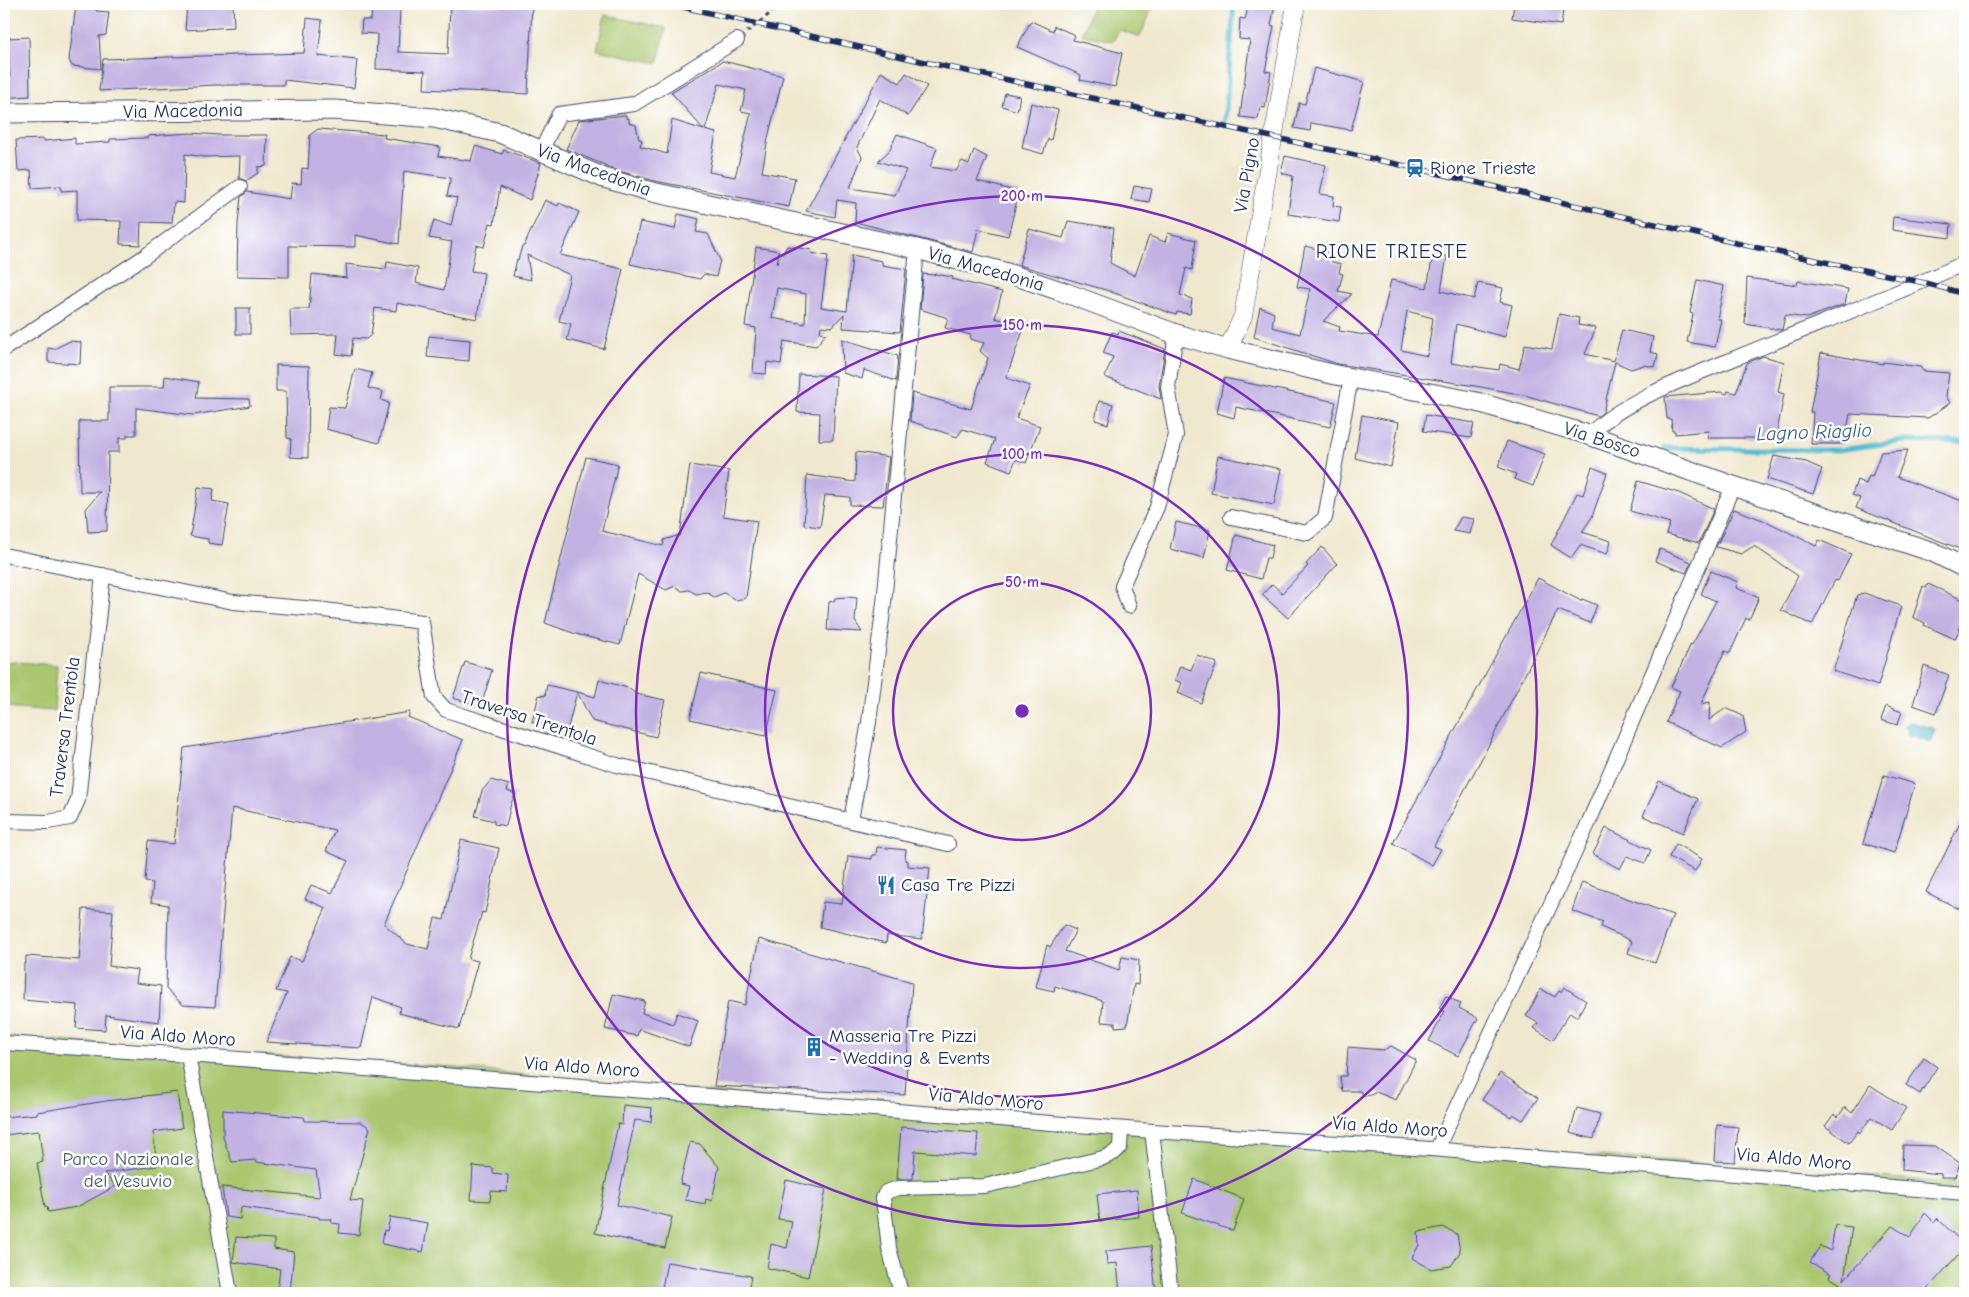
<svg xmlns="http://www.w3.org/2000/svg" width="1969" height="1297" viewBox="0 0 1969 1297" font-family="'Comic Neue',sans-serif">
	<rect width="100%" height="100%" fill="#fff"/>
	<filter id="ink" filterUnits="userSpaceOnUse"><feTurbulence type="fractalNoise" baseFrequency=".02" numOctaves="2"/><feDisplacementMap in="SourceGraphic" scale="10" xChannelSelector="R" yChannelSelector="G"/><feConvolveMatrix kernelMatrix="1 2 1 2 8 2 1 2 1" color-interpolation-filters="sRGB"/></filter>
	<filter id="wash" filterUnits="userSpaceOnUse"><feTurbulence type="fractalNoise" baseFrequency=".0096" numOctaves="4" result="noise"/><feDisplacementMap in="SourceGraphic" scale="20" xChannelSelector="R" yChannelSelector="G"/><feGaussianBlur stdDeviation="1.12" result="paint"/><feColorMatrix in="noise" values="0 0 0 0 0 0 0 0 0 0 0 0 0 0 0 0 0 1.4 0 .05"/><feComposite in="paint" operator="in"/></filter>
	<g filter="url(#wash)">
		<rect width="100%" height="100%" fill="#f0e8ce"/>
		<g fill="#aac76f" stroke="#627b66">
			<polygon points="1093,4 1154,4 1140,37 1119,30 1113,41 1082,35"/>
			<polygon points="605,15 666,28 658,63 597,50"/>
			<polygon points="4,661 57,665 54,711 4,707"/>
			<polygon points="4,1036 204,1052 437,1066 643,1087 1163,1128 1676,1161 1965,1184 1965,1293 4,1293"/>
		</g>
		<polygon fill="#53bbd1" stroke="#377598" points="1911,722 1935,729 1931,742 1907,734 1908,731 1905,728 1904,726"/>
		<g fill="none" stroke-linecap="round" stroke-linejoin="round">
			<g stroke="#53bbd1" stroke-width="5">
				<polyline points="1225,120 1234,4"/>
				<polyline points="1664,448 1839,450 1903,441 1965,442"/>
			</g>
		</g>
		<g id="blocks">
			<g fill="#c2b2e3" fill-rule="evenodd">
				<polygon points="76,4 97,4 96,11 109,12 106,35 99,36 101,69 72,66 69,60"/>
				<polygon points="187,4 233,4 234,27 185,30"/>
				<polygon points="372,4 394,4 400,9 398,52 448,54 450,5 512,6 532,4 528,94 424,89 425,71 376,69 377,34 361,33 362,20 371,20"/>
				<polygon points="1249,4 1275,4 1271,25 1274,26 1265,71 1271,72 1265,108 1260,107 1258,119 1240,117 1250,40 1239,39 1240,18 1245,19"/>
				<polygon points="1514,4 1564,4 1561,25 1512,18"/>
				<polygon points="307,18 322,20 318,56 357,60 354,88 284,80 284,85 215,85 99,91 103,59 304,53"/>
				<polygon points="1031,21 1053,31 1054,26 1075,35 1073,40 1122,53 1115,87 1080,80 1081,75 1017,47"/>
				<polygon points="29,37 30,96 4,98 4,78 10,78 8,38"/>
				<path d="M723 61 783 76 768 138 762 172 795 178 789 207 655 181 619 171 566 149 579 120 626 115V119L629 118V123L636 125 639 139 642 140 640 146 667 154 672 120 704 130 671 92ZM719 84 746 90 741 111 751 113 735 177 709 172 716 133 705 130Z"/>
				<polygon points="1314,68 1364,82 1351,130 1311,123 1310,131 1294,128 1299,103 1305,104"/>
				<polygon points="881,72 900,83 906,73 927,86 908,116 880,99 857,147 862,157 850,188 895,195 906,170 878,161 889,151 897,134 937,148 930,167 956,171 962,161 969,164 974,150 987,157 977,181 1019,192 1008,236 978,229 973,252 855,222 856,203 837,200 835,217 806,211"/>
				<polygon points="1005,93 1020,96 1017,111 1002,106"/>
				<polygon points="1031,103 1058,110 1051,140 1048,139 1043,154 1022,148"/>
				<polygon points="318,129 385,134 384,138 440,147 438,156 471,161 475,146 502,154 504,150 541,163 530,200 500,187 494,224 490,223 484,247 476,245 471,271 484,273 477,319 397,303 396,311 375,308 371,335 366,339 353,338 351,356 336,354 338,334 291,335 290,309 309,309 312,274 347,278 346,264 386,269 387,262 418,268 416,283 444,290 452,242 429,238 434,220 451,226 457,198 447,196 451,178 404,171 399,244 355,235 355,247 289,246 289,277 237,276 238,223 241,197 247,192 290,199 292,183 301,184 302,168 308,169 310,135"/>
				<polygon points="190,133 219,135 267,135 266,166 258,167 258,173 246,181 239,178 240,156 204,157 185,154 184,203 174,202 172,223 141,222 140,245 120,244 121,221 77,220 77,190 61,191 61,186 32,188 31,170 18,171 16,140 44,139 44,141 75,138 75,144 110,142 110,139 148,138 148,136"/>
				<polygon points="1285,156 1326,165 1320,194 1334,196 1333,206 1341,207 1339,222 1288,214 1293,176 1281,173"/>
				<polygon points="1134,186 1152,189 1149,202 1131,199"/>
				<polygon points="545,200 558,206 559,203 579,212 560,255 623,269 604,349 567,340 571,324 559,321 570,275 527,255 531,280 513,276 517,259 518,260 522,246 524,246"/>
				<polygon points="678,214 699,219 696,232 708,234 720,260 716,277 704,274 700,279 630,264 640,222 675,229"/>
				<polygon points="1893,217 1951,224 1950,238 1892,230"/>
				<polygon points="1068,221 1114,228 1110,263 1135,276 1149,236 1165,242 1168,233 1196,240 1192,270 1186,268 1180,295 1192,299 1190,314 1177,312 1176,315 1106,290 1019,265 1029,229 1063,238"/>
				<path d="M787 246 812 250 811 253 828 256 821 307 847 311 852 255 882 261V265L906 269 900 332 843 328 844 314 832 327 821 326 820 332 826 334 816 346 784 341 781 364 767 362 766 374 753 373 756 328 745 326 756 247 779 251 777 264ZM777 288 806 294 805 324 772 318Z"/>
				<path d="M1305 246 1333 253 1332 262 1341 264 1339 273 1343 274 1338 291 1352 294 1323 321 1340 327 1339 331 1378 337 1391 280 1427 288 1433 254 1447 256 1441 291 1474 299 1478 283 1503 288 1500 302 1512 305 1505 337 1456 324 1451 363 1499 370 1500 364 1519 369 1525 344 1552 349 1559 314 1579 318 1578 325 1596 328 1585 354 1614 361 1622 330 1653 337 1650 352 1658 354 1655 367 1644 365 1631 369 1615 362 1603 412 1598 416 1524 395 1481 387 1338 364 1254 337 1260 307 1274 313 1272 327 1300 334 1310 289 1297 287ZM1407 311 1433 318 1427 356 1401 350Z"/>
				<polygon points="923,274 934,275 935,274 953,277 952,279 1002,292 995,318 1025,325 1006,378 1030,386 1016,418 1040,426 1026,463 1016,459 1011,471 987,462 995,439 963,429 957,437 910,421 912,393 971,409 988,358 980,351 984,343 970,339 971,335 945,328 948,318 920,309"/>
				<polygon points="1747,278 1797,285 1798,281 1848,289 1845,304 1807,318 1785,315 1782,330 1745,324"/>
				<polygon points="1697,280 1724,286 1717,319 1721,319 1715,347 1687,342 1693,314 1690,313"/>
				<rect x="236" y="308" width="14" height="26"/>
				<polygon points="1119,331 1165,349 1159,386 1161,399 1105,377 1113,357 1103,353 1112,332 1118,334"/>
				<polygon points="429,336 470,340 469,361 427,357"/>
				<polygon points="842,339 898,356 896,381 864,370 862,379 843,373"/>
				<polygon points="70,341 81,342 80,364 48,362 48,348 54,349"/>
				<polygon points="1821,353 1883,364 1883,362 1920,367 1923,371 1949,373 1946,396 1950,403 1928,418 1850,414 1844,444 1811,444 1813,412 1810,412"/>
				<polygon points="1763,356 1784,362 1778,392 1784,394 1776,438 1707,438 1709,431 1675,434 1675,431 1672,431 1671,419 1667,419 1665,397 1721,392 1727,394 1728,391 1736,393 1747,363"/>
				<polygon points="276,365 309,366 308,458 290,457 291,439 287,438 286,391 276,391"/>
				<polygon points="355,369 372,373 368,388 383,392 381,400 389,403 379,443 326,429 329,407 345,408"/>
				<polygon points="799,374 836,376 833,440 819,440 820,413 797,412"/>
				<polygon points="165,376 199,382 196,398 249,399 250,406 193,415 136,408 136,435 127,435 127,438 119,438 119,452 108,452 107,531 88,532 86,509 100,492 80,492 79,421 109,421 109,387 164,387"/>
				<polygon points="1224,378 1336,402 1330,427 1236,407 1234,418 1217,413"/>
				<polygon points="1099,401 1113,404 1108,424 1095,420"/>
				<polygon points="1362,415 1399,422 1391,467 1355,458"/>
				<polygon points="1426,415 1474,423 1471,438 1423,431"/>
				<polygon points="1507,441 1545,454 1533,486 1514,479 1516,474 1498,467"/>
				<polygon points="1908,450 1897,477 1965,502 1965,551 1856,508 1860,498 1852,495 1857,480 1866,484 1869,476 1872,477 1881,452"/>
				<polygon points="856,452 889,457 883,506 850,505 850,497 825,495 820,527 804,525 807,475 855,482"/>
				<polygon points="1218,456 1281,469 1274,505 1211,493"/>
				<polygon points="1774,456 1806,462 1822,469 1813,494 1767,479"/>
				<polygon points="586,457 618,464 602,531 663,546 664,540 680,535 690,465 729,471 723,516 757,521 746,598 736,600 724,593 714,597 706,592 696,594 689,590 682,591 675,586 666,590 638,574 620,645 576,634 545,623"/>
				<polygon points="1592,467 1607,473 1592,517 1582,532 1611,541 1607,554 1580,545 1571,558 1551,545 1577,493 1583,495"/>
				<polygon points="1638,481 1679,493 1714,509 1699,543 1666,534 1670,523 1630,511"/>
				<polygon points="198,487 214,489 212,501 229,504 222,545 208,543 208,539 190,536"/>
				<polygon points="1734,509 1768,522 1816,546 1819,540 1851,554 1838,581 1835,580 1812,625 1781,610 1798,576 1754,546 1741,554 1716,547"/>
				<polygon points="1461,517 1474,519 1470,534 1453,531"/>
				<polygon points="1176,522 1210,530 1204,558 1170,549"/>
				<polygon points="1236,535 1273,545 1270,558 1266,558 1261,579 1227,570"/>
				<polygon points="1322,547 1337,564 1288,618 1262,595 1272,584 1282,593 1308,566 1306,564"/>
				<polygon points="1660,549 1691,562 1686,573 1655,561"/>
				<polygon points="1711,571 1738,582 1736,588 1759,597 1749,620 1746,618 1730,653 1725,651 1701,704 1710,702 1709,720 1726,708 1743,716 1746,732 1722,748 1666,722 1680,691 1671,687 1691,644 1692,645 1716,601 1701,594"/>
				<polygon points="1538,578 1581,601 1582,599 1597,605 1590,623 1558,610 1482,758 1434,846 1441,849 1432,865 1393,843"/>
				<polygon points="1928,584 1965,601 1965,616 1955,639 1924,625 1925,623 1913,617 1923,586 1926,588"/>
				<polygon points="1864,593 1901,606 1878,686 1833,671 1857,595"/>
				<polygon points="847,597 857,598 855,621 862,632 827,630 829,602 834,601 835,598"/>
				<polygon points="1197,655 1217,663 1201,703 1178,693 1182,683 1175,680 1180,666 1191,670"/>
				<polygon points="465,662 492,670 481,706 453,698"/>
				<polygon points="1924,666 1949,675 1936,713 1913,705"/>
				<polygon points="701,673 777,690 766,736 690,719"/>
				<polygon points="599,680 628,688 636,694 665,700 656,737 592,721 577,692 595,697"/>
				<polygon points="547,685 577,692 567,731 532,722 539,695 545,696"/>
				<polygon points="1886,706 1902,712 1897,725 1881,720"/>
				<polygon points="410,712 408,717 463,740 384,924 407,944 428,949 435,918 444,920 461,840 499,848 485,913 482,912 468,959 478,961 459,1029 399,1013 401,1007 373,997 361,1048 266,1042 287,993 276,991 290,957 302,961 326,908 305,899 311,885 332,893 348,861 326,851 335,830 232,808 215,1007 183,1005 166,989 168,905 151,902 153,883 145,882 148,841 174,844 184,748"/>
				<polygon points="1884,775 1915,784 1894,853 1863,843"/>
				<polygon points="491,780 509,785 507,791 516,794 511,803 506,826 494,824 494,821 475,816 482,791"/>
				<polygon points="1659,781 1698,799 1683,833 1643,816"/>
				<polygon points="1965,813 1965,912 1926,892"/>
				<polygon points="1606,828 1651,850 1645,863 1627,856 1620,869 1593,854"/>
				<polygon points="1676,844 1702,859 1695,871 1669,857"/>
				<polygon points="877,847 906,850 905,860 908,861 908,866 930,868 922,939 887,935 886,943 820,927 823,902 842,904 848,856 872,859 872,855 876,855"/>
				<polygon points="1582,882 1673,915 1655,963 1628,953 1632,941 1601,927 1603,922 1572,911"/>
				<polygon points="83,909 113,911 109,966 138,970 136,983 161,986 159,1022 106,1015 105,1030 76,1028 78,1005 23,1000 24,963 26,963 26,956 79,960"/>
				<polygon points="1064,925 1076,930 1065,951 1119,970 1122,957 1139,960 1138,985 1134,984 1127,1026 1115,1027 1115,1023 1101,1022 1103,1001 1055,986 1054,991 1036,987 1047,945 1050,947"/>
				<polygon points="759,939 912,982 905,1095 714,1086 728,1001 745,1005"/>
				<polygon points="1564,987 1586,1001 1577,1017 1570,1012 1553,1040 1534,1028 1538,1023 1526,1016 1541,989 1555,997 1559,991 1561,992"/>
				<polygon points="613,994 645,1001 642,1013 673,1024 677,1013 698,1021 689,1047 639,1029 637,1036 605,1029"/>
				<polygon points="1446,996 1461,1004 1459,1008 1478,1018 1458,1056 1429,1041 1445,1011 1439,1008"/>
				<polygon points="1391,1046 1416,1060 1396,1100 1376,1092 1371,1095 1364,1096 1360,1091 1342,1091 1340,1076 1346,1076 1348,1047 1384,1050"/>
				<polygon points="1924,1058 1937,1067 1920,1094 1906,1085"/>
				<polygon points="1500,1073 1538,1098 1523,1120 1513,1114 1511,1117 1482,1100"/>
				<polygon points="1870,1085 1906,1108 1892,1130 1871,1117 1860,1133 1858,1131 1849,1143 1825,1126 1834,1114 1838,1117 1845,1107 1852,1113"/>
				<polygon points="177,1092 182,1128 153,1132 157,1166 104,1173 116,1186 77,1207 48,1212 47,1207 45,1207 37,1163 43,1162 39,1131 4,1135 4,1117 37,1114 37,1112 106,1101"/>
				<polygon points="623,1105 652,1108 651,1122 635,1120 617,1205 672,1217 665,1248 595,1233 618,1124 622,1125"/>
				<polygon points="1577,1108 1600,1114 1594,1139 1570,1133"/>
				<polygon points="223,1110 304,1117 305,1121 361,1122 370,1128 350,1200 363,1201 359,1235 339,1233 340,1224 331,1223 332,1219 319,1219 319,1217 241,1207 240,1219 226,1217 222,1187 320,1197 316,1170 256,1162 255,1160 232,1162 223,1137"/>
				<polygon points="1717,1125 1738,1127 1735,1162 1715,1161"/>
				<polygon points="901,1127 978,1133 976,1156 915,1151 913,1179 897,1179"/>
				<polygon points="690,1142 700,1144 719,1167 712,1201 706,1199 705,1204 685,1200 689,1186 680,1184"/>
				<polygon points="1903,1145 1935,1146 1960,1163 1955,1177 1941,1177 1941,1174 1902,1170"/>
				<polygon points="473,1166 493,1168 493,1173 508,1175 507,1192 491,1191 490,1201 471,1200"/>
				<polygon points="1194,1179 1244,1199 1233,1231 1182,1213"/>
				<polygon points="786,1180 826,1189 808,1277 767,1268 771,1244 787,1248 792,1221 778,1219"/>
				<polygon points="1137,1190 1139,1217 1100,1221 1097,1194"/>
				<polygon points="1925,1213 1934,1222 1937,1218 1965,1245 1965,1247 1924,1293 1855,1293 1829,1277 1831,1274 1810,1262 1820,1246 1831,1251 1835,1225 1852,1227 1844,1280 1892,1226 1910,1237"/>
				<polygon points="390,1217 428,1223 423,1252 382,1244 384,1230 387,1231"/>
				<polygon points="1443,1227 1457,1234 1460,1252 1451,1266 1431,1269 1412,1258 1419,1245 1418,1232"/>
				<polygon points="236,1237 274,1239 274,1249 294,1252 290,1293 277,1293 280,1269 233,1262"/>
				<polygon points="1151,1246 1156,1293 1120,1293 1117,1263 1107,1264 1106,1251"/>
				<polygon points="667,1262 751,1276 748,1293 661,1293"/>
			</g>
		</g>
	</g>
	<g filter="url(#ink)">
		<use href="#blocks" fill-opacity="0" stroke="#3b4b6f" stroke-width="1"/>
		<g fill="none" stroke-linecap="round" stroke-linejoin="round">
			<g stroke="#3b4b6f" stroke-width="16">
				<g id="minor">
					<polyline points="541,151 559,114 634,104 737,40"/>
					<polyline points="4,349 144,257 240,187"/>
					<path d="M1589 435C1622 401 1689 377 1733 359 1810 327 1889 297 1965 263"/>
					<polyline points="1231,517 1307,533 1325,518 1351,378"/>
					<polyline points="4,555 233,602 316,609 422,622 434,697 446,710 617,765 948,844"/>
					<polyline points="1129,606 1122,586 1157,507 1176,435 1168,387 1176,334"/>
					<polyline points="851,820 869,722 884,603 917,249"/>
					<polyline points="4,821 48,822 70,818 78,800 103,575"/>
					<polyline points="4,1043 188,1055 1152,1131 1431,1149 1965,1193"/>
					<polyline points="188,1055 230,1293"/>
					<polyline points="1152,1131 1171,1293"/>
					<polyline points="1437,1149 1588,824 1733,486"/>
					<polyline points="901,1293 889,1248 883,1198 886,1192 898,1188 985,1186 1103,1158 1114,1153 1120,1147 1121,1129"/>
				</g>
			</g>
			<g stroke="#3b4b6f" stroke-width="19">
				<polyline id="tertiary" points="1228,349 1243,316 1296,4"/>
			</g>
			<g stroke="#3b4b6f" stroke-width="21">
				<polyline id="secondary" points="4,113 334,110 434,118 500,133 604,178 652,192 917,249 1007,273 1061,291 1176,334 1228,349 1336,375 1477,402 1589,435 1733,486 1933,552 1965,568"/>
			</g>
			<polyline stroke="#3b4b6f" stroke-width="3" stroke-dasharray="4 4" stroke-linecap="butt" points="747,32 782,4"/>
			<use href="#minor" stroke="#fff" stroke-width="14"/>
			<use href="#tertiary" stroke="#fff" stroke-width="18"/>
			<use href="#secondary" stroke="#fff" stroke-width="19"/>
			<g stroke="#1b2f5e" stroke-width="5.5">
				<polyline id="rail" points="670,4 925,62 1415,168 1749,246 1925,283 1965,294"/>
			</g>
			<use href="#rail" stroke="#fff" stroke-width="4" stroke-dasharray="11" stroke-linecap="butt"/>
		</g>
	</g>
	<g fill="none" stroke="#7b2cbf" stroke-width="2.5">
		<circle cx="1022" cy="711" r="129"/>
		<circle cx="1022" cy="711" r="257"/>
		<circle cx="1022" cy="711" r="386"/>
		<circle cx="1022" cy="711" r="515"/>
	</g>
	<defs>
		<g id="station-bare" transform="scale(1.5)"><path d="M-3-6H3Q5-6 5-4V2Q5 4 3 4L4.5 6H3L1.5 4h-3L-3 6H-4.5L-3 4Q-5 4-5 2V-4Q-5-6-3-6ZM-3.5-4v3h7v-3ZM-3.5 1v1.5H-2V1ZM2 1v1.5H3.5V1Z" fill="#1f6fb2" stroke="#fff" stroke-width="2.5" paint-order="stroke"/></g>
		<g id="restaurant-bare" transform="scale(1.5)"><path d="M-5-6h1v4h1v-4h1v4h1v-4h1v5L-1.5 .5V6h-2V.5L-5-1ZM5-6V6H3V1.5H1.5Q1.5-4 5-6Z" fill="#1f6fb2" stroke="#fff" stroke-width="2.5" paint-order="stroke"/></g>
		<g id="building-bare" transform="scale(1.5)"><path d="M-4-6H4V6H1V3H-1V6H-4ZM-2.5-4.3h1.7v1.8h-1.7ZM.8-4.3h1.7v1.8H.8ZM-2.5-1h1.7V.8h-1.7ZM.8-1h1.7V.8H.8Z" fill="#1f6fb2" stroke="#fff" stroke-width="2.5" paint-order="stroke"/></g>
	</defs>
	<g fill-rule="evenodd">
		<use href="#station-bare" x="1415" y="168"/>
		<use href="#restaurant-bare" x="886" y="885"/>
		<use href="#building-bare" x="814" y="1047"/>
	</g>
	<g text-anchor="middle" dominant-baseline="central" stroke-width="5" stroke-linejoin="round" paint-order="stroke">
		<g font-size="19" fill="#1b2f5e" stroke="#fff">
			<text transform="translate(183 111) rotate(-1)">Via Macedonia</text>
			<text transform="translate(594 170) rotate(20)">Via Macedonia</text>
			<text transform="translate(1247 175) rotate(-80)">Via Pigno</text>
			<text transform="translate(986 269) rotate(16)">Via Macedonia</text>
			<text transform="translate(1602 440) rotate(18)">Via Bosco</text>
			<text transform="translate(529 718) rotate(18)">Traversa Trentola</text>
			<text transform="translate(65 727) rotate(-83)">Traversa Trentola</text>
			<text transform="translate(178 1036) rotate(4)">Via Aldo Moro</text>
			<text transform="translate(582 1067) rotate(4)">Via Aldo Moro</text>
			<text transform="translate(986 1099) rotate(5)">Via Aldo Moro</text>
			<text transform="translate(1390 1127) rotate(4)">Via Aldo Moro</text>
			<text transform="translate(1794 1159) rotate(5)">Via Aldo Moro</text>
		</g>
		<g font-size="19" fill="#1b2f5e" stroke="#fff" text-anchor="start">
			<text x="1430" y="168">Rione Trieste</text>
			<text x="901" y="885">Casa Tre Pizzi</text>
			<text x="829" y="1036">Masseria Tre Pizzi<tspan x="829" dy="22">- Wedding &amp; Events</tspan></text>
		</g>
		<g font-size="19" fill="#465d63" stroke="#fff">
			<text x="128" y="1159">Parco Nazionale<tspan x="128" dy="22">del Vesuvio</tspan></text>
		</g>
		<g font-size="20" letter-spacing="1" fill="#1b2f5e" stroke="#fff">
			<text x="1392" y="251">RIONE TRIESTE</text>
		</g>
		<g font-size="20" font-style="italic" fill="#2f6086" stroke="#fff">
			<text transform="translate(1814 432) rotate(-2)">Lagno Riaglio</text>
		</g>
	</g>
	<circle cx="1022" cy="711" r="8" fill="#7b2cbf" stroke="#fff" stroke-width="2.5"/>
	<g font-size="15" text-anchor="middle" font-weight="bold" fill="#7b2cbf" stroke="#fff" stroke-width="5" stroke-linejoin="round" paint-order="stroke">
		<text x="1022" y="201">200 m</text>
		<text x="1022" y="330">150 m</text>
		<text x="1022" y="459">100 m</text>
		<text x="1022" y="587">50 m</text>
	</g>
	<rect width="1969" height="1297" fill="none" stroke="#fff" stroke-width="20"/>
</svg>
